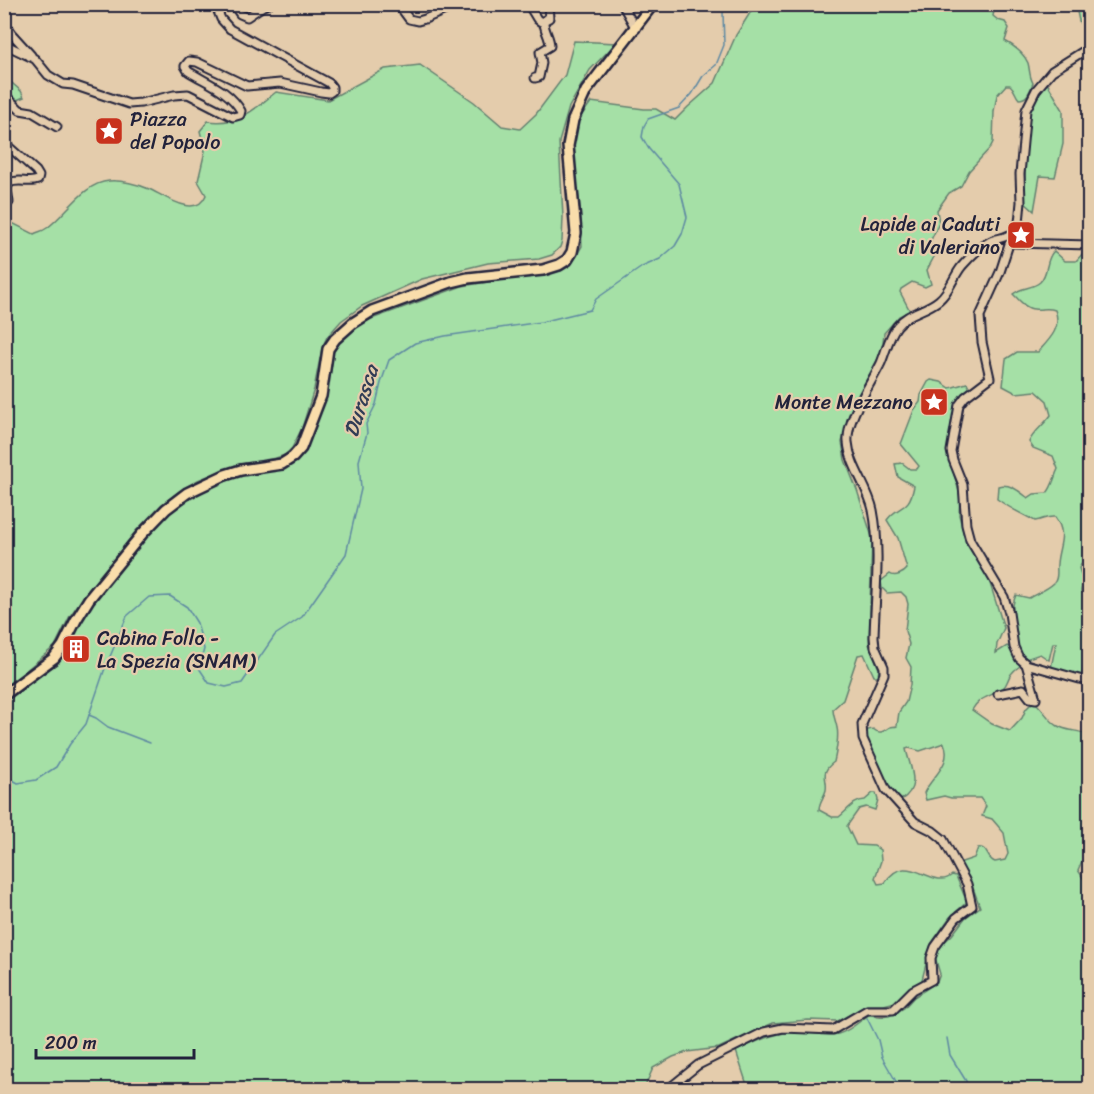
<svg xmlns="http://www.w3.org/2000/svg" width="1094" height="1094" viewBox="0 0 1094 1094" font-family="Sriracha,sans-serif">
	<rect width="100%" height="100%" fill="#e4ccac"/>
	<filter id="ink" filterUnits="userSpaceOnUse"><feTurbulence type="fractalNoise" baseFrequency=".0167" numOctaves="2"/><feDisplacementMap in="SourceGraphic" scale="12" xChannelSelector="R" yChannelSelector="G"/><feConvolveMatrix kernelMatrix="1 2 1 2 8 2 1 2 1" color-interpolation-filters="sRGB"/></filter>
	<g filter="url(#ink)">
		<g fill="#a5e0a6" stroke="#648170" stroke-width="1.5">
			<path d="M755 5H995L993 16 998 20 1005 22 1009 28 1005 41C1014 46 1024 53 1028 63 1030 70 1029 76 1033 83 1030 90 1028 99 1019 99 1015 95 1015 89 1010 85H1006L997 95 994 111 993 142 990 148 969 171 961 186 949 193 937 210 939 223 930 242 935 255 927 270 931 284 925 287 912 282 901 289 900 292 910 311 899 316 884 333 882 351 857 397 842 442 845 460 857 490 872 537 869 644 879 669 878 676H874L864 654 858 655 843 700 833 709C833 716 836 721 837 728 839 735 836 754 834 762 819 773 828 778 826 790 824 798 819 801 819 810L832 817H839C847 811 854 800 865 800L873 793H876L878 800 875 810 866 807 859 809 847 826 856 845 874 846 880 850 881 861 875 878 878 884 885 883C906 848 933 892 952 875L956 876 967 902 950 917 931 944 922 980 910 988 899 1001 884 1005H867L838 1021 808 1020 773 1023 719 1048 687 1052 673 1057 653 1068 644 1089 5 1090V702L49 669 65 651 89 607 113 576 170 511 211 487 242 475 288 466 297 461 304 449 331 356 341 339 355 325 462 286 560 271 571 265 582 246 580 206 572 151 577 122 591 102 644 109H656L675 120 688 107 715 83 736 35Z"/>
			<polygon points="1047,5 1089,5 1089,41 1079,21 1076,7 1070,5 1057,11 1050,10"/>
			<path d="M574 41 616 43 590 70 569 107 559 142 563 217 562 241 560 247 552 255 539 259 488 263 422 279 362 306 341 321 327 337 322 348 314 389 302 428 292 448 285 455 276 458 236 465 198 480 179 491 161 505 136 531 87 592 70 616 55 646 5 688 4 215 10 222 34 234C38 232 43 231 47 228 66 215 83 183 109 181 121 180 138 184 149 189 163 195 196 220 206 195L198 181 205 151 200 131 208 121C240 125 252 111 276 92L328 100 385 69 420 65 474 102 502 126 520 129 536 114 565 75Z"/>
			<polygon points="5,77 21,91 24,97 12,102 5,90"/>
			<polygon points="1047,83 1063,110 1063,144 1055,177 1040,176 1034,211 1024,202 1027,126 1031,103"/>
			<path d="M1054 251 1065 261H1076L1085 251 1090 253V550L1079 568 1083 581 1081 591 1089 598 1090 671H1084L1088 650 1086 649 1082 676 1051 668 1056 643H1053L1049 660 1040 654 1026 659C1013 648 1009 610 1016 595L1029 598C1036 594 1048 589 1054 583 1059 577 1056 570 1057 564 1058 546 1068 535 1055 517 1047 516 1043 520 1035 521 1022 514 1009 508 997 499L998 486C1010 483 1019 491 1028 498L1034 494 1047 493C1053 486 1054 477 1058 469L1053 456 1033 448 1029 442C1033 432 1044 425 1051 415L1047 401 1036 391 1016 393 1003 386 1006 359 1017 352H1038C1050 339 1062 328 1055 310 1047 307 1042 310 1034 309 1026 309 1019 300 1013 294 1021 287 1032 289 1040 282 1049 273 1045 259 1054 251Z"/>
			<path d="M931 380 941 382 950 388 967 383 971 389 959 398 954 406 948 454 960 495 959 515 966 543 988 577 1004 628 997 644 996 653 1007 646 1011 648 1020 666C1005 676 1010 682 1003 688 992 697 979 696 972 710L992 724 1010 731 1022 718 1026 709 1034 701C1043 709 1049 721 1058 726 1066 731 1077 730 1086 734L1089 733V846L1078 870 1089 887V1089H742L747 1085 736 1051C757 1041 776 1031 800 1032 812 1032 825 1037 838 1034 851 1031 859 1021 870 1014L878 1017 889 1016 904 1008 914 997 937 982 940 974 935 957 938 948 952 935 965 918 980 907 969 877 959 863 974 858 978 848C988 846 986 859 995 862L1005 860 1008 854 1004 833 992 819 982 816 986 806 980 798H951L944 796 926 800 924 793C932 776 953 764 944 743L920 751 909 748 906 749C910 768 922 787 901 800 883 788 872 751 863 731L873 729C880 735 884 731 890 727 892 726 895 727 897 726L899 712 906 702 910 685 911 667 906 658 909 644 905 631 908 604 906 597 901 592 887 593 882 588 881 581 890 574C895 578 904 573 907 569L898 538 887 520C899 504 909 512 914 486L898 477 895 464 902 463 910 469H917L919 466 901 444 914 410 920 402 921 395 928 382Z"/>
		</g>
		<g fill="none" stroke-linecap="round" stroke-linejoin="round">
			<g stroke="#5e89a2" stroke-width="1.5">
				<polyline points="89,715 96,718 108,727 150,743"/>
				<polyline points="4,775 18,783 36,780 56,767 70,744 86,724 104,671 127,616 149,597 170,596 187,607 197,623 204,649 199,668 209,683 226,687 242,683 275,635 302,617 346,554 361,489 359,461 367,433 366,424 376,404 381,383 389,360 415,343 445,336 541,322 590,310 596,299 642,267 660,259 675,246 682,234 687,217 679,184 649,149 642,137 644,126 648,119 679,108 692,94 703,76 716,65 724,45 723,12 727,4"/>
				<polyline points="867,1018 878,1040 882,1057 901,1090"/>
				<polyline points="947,1038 950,1055 966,1081 968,1090"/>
			</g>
			<g stroke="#22223b" stroke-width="11">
				<g id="minor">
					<polyline points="233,4 240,14 247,17 263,6 269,4"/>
					<polyline points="398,4 409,19 418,21 425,19 459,4"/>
					<polyline points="528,4 537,19 541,22 549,18 548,4"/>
					<polyline points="622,4 636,29"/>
					<polyline points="4,22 11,33 31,55"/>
					<path d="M4 44 35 59 48 75 63 84 73 85 129 104 141 103 174 95 188 94 233 117 240 115 241 111C229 90 207 83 188 71L185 66 189 61 197 62 247 86 280 83 321 92 329 93 332 91V87L329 83 230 29 221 19 215 4"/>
					<path d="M535 78 539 77 542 63 540 52 550 46C550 37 544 31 544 22"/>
					<polyline points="4,94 20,110 32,112 57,127"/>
					<polyline points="4,114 4,134"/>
					<path d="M4 138 8 146 36 171 39 176 38 180C29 184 18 178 9 183L7 189 9 202 4 204"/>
					<polyline points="1014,238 1018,233 1021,202 1020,174 1026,110 1036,90 1052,71 1090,47"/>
					<polyline points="1013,243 1090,245"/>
					<polyline points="998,694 1023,689 1030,698 1036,699 1026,664"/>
					<path d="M667 1090 698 1065 764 1032 783 1028 833 1030 867 1010H893L913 990 932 980 931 958 935 947 956 918 972 906 967 884 943 839 933 831 915 822 886 790 863 739 862 724 884 674V667L875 647 874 637C875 595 881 551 873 510 868 486 850 467 848 442 846 419 871 384 881 363 886 351 889 336 897 326 908 312 926 311 939 300 950 291 953 277 962 266 970 257 981 245 993 240 1000 238 1004 238 1009 235L1013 237 1014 241 1009 244 1000 272 980 316 982 342 990 378 965 397 959 405 951 451 953 460 963 485 966 525 970 540 1004 597 1009 613 1014 647 1019 658 1026 664 1090 682"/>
				</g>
			</g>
			<g stroke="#22223b" stroke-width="14">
				<polyline id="major" points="4,695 54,658 63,646 76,620 89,599 142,534 166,509 187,493 225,475 241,470 282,464 293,457 301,448 321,396 328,349 335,339 353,323 372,311 451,282 468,278 543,270 559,265 567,260 572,252 576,233 568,146 573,120 586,91 653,4"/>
			</g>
			<use href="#minor" stroke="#e4ccac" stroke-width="7"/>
			<use href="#major" stroke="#f9ddab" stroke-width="9"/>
		</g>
	</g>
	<defs>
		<g id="sight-square" transform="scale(1.5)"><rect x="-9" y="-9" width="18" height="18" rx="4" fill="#c8321e" stroke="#e4ccac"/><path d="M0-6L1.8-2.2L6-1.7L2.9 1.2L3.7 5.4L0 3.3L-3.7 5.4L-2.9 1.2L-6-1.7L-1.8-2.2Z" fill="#fff"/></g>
		<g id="building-square" transform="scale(1.5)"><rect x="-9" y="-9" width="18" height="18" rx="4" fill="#c8321e" stroke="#e4ccac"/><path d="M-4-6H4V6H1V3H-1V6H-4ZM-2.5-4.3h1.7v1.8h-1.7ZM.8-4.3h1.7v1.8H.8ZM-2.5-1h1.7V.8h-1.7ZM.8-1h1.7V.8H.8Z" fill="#fff"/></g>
	</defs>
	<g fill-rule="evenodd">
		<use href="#sight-square" x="109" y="131"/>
		<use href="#sight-square" x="1021" y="235"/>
		<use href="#sight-square" x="934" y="402"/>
		<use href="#building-square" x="76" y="649"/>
	</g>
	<g text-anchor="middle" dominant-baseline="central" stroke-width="4.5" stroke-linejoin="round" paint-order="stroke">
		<g font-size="20" fill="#22223b" stroke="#e4ccac" text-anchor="start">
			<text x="130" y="119">Piazza<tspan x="130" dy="23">del Popolo</tspan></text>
			<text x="1000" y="224" text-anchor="end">Lapide ai Caduti<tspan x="1000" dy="23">di Valeriano</tspan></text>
			<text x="913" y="402" text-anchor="end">Monte Mezzano</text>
			<text x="97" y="638">Cabina Follo -<tspan x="97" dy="23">La Spezia (SNAM)</tspan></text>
		</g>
		<g font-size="21" font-style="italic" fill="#313c55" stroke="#e4ccac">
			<text transform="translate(361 401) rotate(-73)">Durasca</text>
		</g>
	</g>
	<rect width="1094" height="1094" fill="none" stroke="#e4ccac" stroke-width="24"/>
	<rect x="12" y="12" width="1070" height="1070" fill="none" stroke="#22223b" stroke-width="2" filter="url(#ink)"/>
	<path d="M36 1049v9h158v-9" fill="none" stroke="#22223b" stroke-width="3"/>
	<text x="45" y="1049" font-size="18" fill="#22223b" stroke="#e4ccac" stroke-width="4.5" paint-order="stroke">200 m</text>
</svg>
